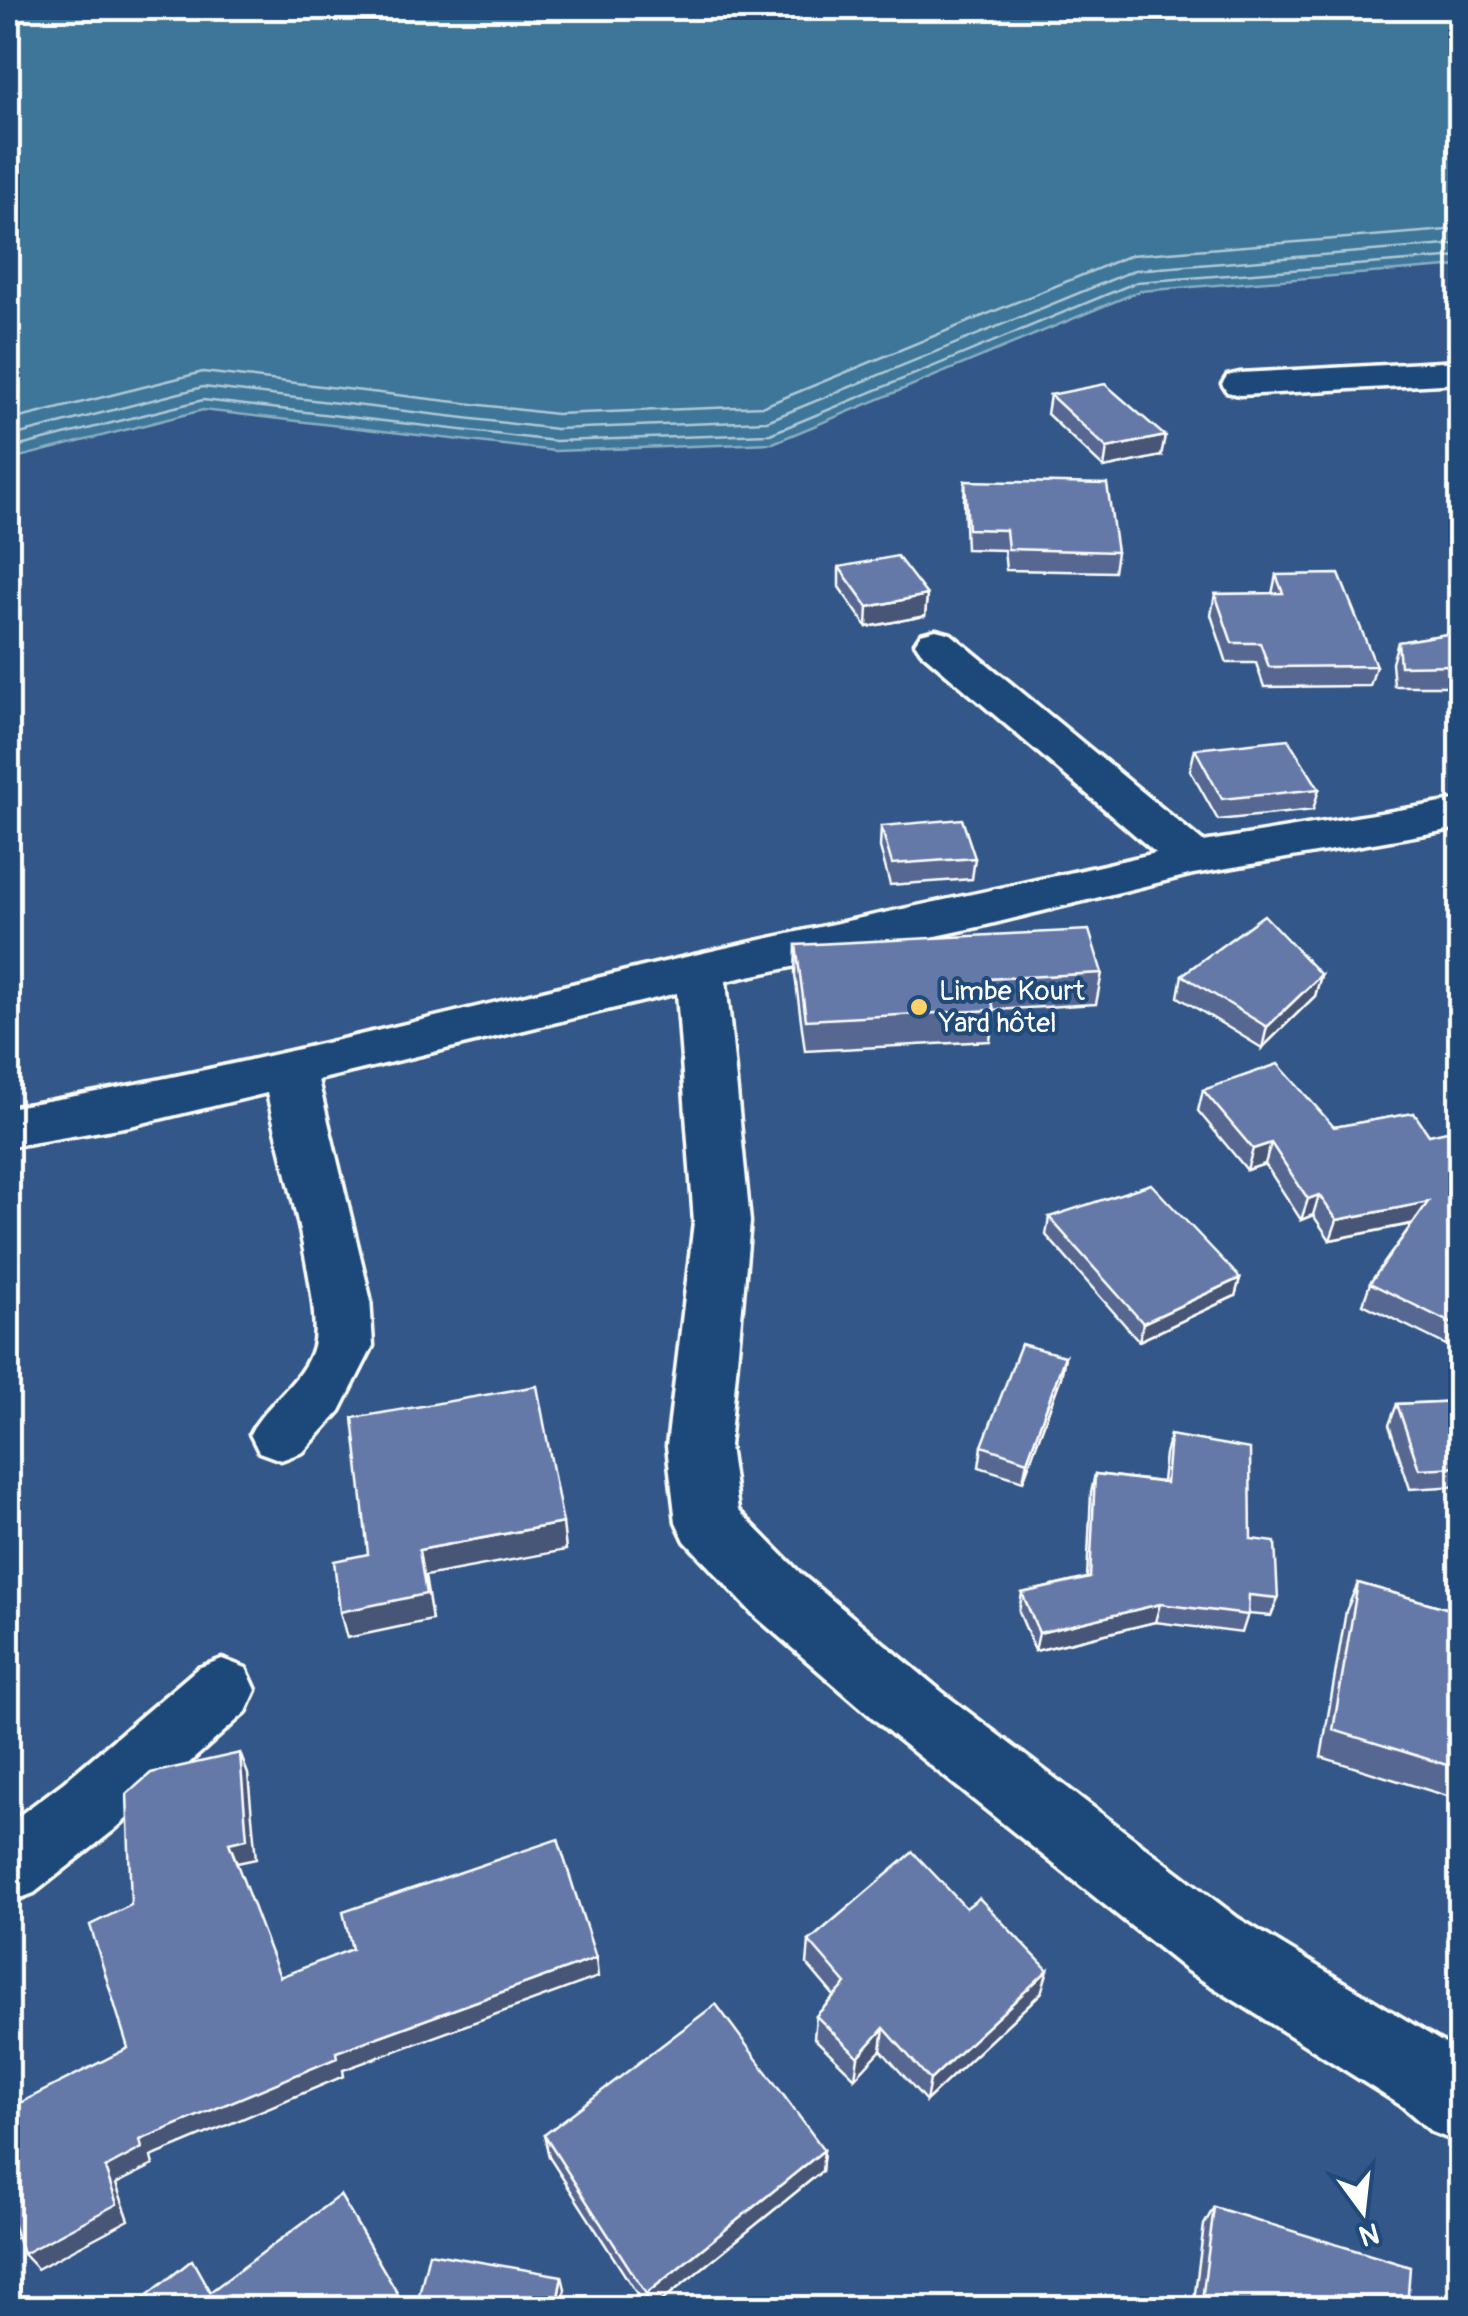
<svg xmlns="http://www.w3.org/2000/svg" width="1468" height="2316" viewBox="0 0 1468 2316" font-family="Pangolin,sans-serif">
	<rect width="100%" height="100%" fill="#335788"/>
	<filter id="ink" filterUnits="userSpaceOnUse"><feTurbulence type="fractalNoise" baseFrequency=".01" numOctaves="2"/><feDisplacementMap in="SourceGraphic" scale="20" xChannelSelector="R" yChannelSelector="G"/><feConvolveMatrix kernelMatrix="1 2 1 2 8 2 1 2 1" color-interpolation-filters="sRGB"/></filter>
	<g filter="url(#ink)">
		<polygon fill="#3d7698" stroke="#8badc1" stroke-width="2.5" points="8,8 1460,8 1460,266 1140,291 773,443 555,451 203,410 8,460"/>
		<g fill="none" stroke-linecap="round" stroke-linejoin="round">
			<g stroke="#b1c8d6" stroke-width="2.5">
				<polyline points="8,421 203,372 556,414 764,406 1131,255 1460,229"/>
				<polyline points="8,437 203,387 556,429 767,421 1135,270 1460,244"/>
				<polyline points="8,449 203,400 555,441 770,434 1137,282 1460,257"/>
			</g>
			<g stroke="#fff" stroke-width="7">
				<g id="minor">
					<polygon points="1460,361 1460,383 1240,395 1227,392 1222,384 1227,376 1240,373"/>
					<path d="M936 630 951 634 1203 842 1460 800V828L1193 874 978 927 726 981 750 1222 729 1446 738 1510 801 1574 942 1692 1238 1918 1460 2053V2143L1432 2132 1402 2106 1186 1970 894 1736 755 1616 685 1541 676 1522 667 1446 694 1222 677 993 318 1080 370 1297 373 1346 340 1411 303 1452 281 1460 259 1452 250 1434C266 1403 304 1381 313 1346 324 1303 278 1144 267 1093L130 1126 8 1147V1108C227 1071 443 1014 660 963 825 924 991 892 1156 853L921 652 915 643 921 634Z"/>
					<polygon points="222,1659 246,1668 256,1690 246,1712 114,1830 34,1893 8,1903 8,1824 64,1782 198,1668"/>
				</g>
			</g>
			<use href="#minor" fill="#1f4a7a" fill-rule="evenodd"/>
		</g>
		<g fill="#576891" stroke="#fff" stroke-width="2.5">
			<polygon points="1050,395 1161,456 1104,468 1047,414"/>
			<polygon points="965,481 1117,552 1114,572 1006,570 1004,550 966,549 964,501"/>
			<polygon points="839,567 927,595 925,616 867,627 839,587"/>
			<polygon points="1276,575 1376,666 1370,686 1264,687 1256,663 1227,663 1211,615 1215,594 1272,594"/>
			<polygon points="1460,632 1460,686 1394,686 1392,663 1398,642"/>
			<polygon points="1195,749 1319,789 1313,810 1218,820 1190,770"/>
			<polygon points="881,826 975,858 972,879 890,885 880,847"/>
			<polygon points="796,945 1102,973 1096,1004 994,1010 990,1041 805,1051 795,975"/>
			<polygon points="1182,975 1321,975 1315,996 1262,1048 1178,997"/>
			<polygon points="1203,1090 1334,1127 1414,1113 1460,1323 1446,1345 1363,1304 1370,1283 1412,1224 1330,1240 1313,1215 1301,1220 1265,1164 1247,1170 1198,1111"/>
			<polygon points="1049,1217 1240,1278 1235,1296 1139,1341 1046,1235"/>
			<polygon points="1065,1356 1061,1377 1023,1481 979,1467 982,1446"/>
			<polygon points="1460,1401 1460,1486 1410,1489 1389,1425 1397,1404"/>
			<polygon points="1170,1435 1251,1539 1278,1598 1271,1616 1248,1614 1242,1633 1155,1622 1035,1651 1019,1612 1022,1593 1087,1578 1091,1493 1095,1474 1162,1482 1165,1454"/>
			<polygon points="1358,1583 1460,1612 1460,1800 1321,1757 1346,1611"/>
			<polygon points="809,1941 1041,1993 926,2101 881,2050 855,2078 814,2038 816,2016 834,1996 807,1964"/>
			<polygon points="544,2135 824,2150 822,2171 653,2308 646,2308 549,2157"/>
			<polygon points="1214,2207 1407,2308 1193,2308 1204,2225"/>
		</g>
		<g fill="#475576" stroke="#fff" stroke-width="2.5">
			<polygon points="1165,436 1161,456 1104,468 1107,448"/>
			<polygon points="927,595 925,616 867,627 868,607"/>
			<polygon points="1321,975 1315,996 1262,1048 1267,1027"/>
			<polygon points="1271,1143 1265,1164 1247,1170 1253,1149"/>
			<polygon points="1319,1195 1313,1215 1301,1220 1308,1199"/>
			<polygon points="1428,1202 1420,1222 1330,1240 1337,1220"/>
			<polygon points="1240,1278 1235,1296 1139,1341 1143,1323"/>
			<polygon points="1460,1316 1460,1323 1446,1345 1455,1325"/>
			<polygon points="1065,1356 1061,1377 1023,1481 1027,1461"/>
			<polygon points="563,1523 566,1550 425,1576 432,1620 347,1638 340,1612 419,1550"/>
			<polygon points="1160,1604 1155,1622 1035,1651 1039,1633"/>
			<polygon points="240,1753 248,1774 256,1859 237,1863 229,1843"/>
			<polygon points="596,1958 598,1977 343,2070 344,2076 151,2157 153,2165 116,2184 129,2220 37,2269 23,2254 105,2168 140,2140 336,2052"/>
			<polygon points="1048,1970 1041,1993 926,2101 930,2080"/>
			<polygon points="884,2028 881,2050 855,2078 858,2057"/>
			<polygon points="824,2150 822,2171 653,2308 648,2308 646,2294"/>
			<polygon points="11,2217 25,2233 8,2242 8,2219"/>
			<polygon points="562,2276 565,2289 561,2308 556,2308"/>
		</g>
		<g fill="#6579a9" stroke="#fff" stroke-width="2.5">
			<polygon points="1105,384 1165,436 1107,448 1050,395"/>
			<polygon points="965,481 1107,484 1117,552 1008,549 1006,530 968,529"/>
			<polygon points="897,556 927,595 868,607 839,567"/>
			<polygon points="1339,574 1376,666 1269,667 1260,643 1232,643 1215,594 1283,593 1276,575"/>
			<polygon points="1460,632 1460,665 1400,666 1398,642"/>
			<polygon points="1288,739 1319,789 1222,799 1195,749"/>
			<polygon points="962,819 975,858 892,864 881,826"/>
			<polygon points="1264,915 1321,975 1267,1027 1182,975"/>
			<polygon points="1089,930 1102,973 987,979 994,1010 806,1020 796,945"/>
			<polygon points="1278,1064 1334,1127 1414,1113 1429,1135 1460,1128 1460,1316 1455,1325 1370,1283 1428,1202 1337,1220 1319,1195 1308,1199 1271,1143 1253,1149 1203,1090"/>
			<polygon points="1151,1184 1240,1278 1143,1323 1049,1217"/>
			<polygon points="1021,1344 1065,1356 1027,1461 982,1446"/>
			<polygon points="537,1386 563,1523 419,1550 426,1594 340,1612 334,1561 368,1554 353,1418"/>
			<polygon points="1460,1401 1460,1467 1419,1469 1397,1404"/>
			<polygon points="1170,1435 1250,1449 1251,1539 1275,1542 1278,1598 1249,1595 1248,1615 1160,1604 1039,1633 1022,1593 1090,1578 1095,1474 1166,1483"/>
			<polygon points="1358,1583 1460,1612 1460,1769 1333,1730"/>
			<polygon points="240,1753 247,1839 229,1843 280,1977 352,1949 343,1912 558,1839 596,1958 336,2052 337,2058 140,2140 142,2148 105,2168 117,2204 23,2254 11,2217 8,2219 8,2109 128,2048 90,1925 131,1905 127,1794 151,1773"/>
			<polygon points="913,1852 966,1908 979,1898 1048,1970 930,2080 884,2028 858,2057 816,2016 846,1984 809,1941"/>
			<polygon points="716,2004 824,2150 646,2294 544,2135"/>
			<polygon points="340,2195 406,2308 131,2308 192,2260 210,2292"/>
			<polygon points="1214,2207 1410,2267 1407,2308 1201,2308"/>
			<polygon points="429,2253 562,2276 556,2308 416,2308"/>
		</g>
	</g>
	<circle fill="#ffd166" stroke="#1f4a7a" stroke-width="4" cx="919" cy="1007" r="10"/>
	<g text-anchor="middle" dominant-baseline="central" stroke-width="8" stroke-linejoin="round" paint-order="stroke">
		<g font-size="28" fill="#fff" stroke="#1f4a7a" text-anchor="start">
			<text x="939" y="991">Limbe Kourt<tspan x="939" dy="32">Yard hôtel</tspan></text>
		</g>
	</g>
	<rect width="1468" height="2316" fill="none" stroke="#1f4a7a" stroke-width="40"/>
	<rect x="20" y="20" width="1428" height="2276" fill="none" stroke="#fff" stroke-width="4" filter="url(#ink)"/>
	<g transform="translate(1363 2211) rotate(165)" stroke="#1f4a7a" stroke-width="8" paint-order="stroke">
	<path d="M0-8L18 38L0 25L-18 38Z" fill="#ffffff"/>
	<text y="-15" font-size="28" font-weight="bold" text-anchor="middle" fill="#ffffff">N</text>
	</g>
</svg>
